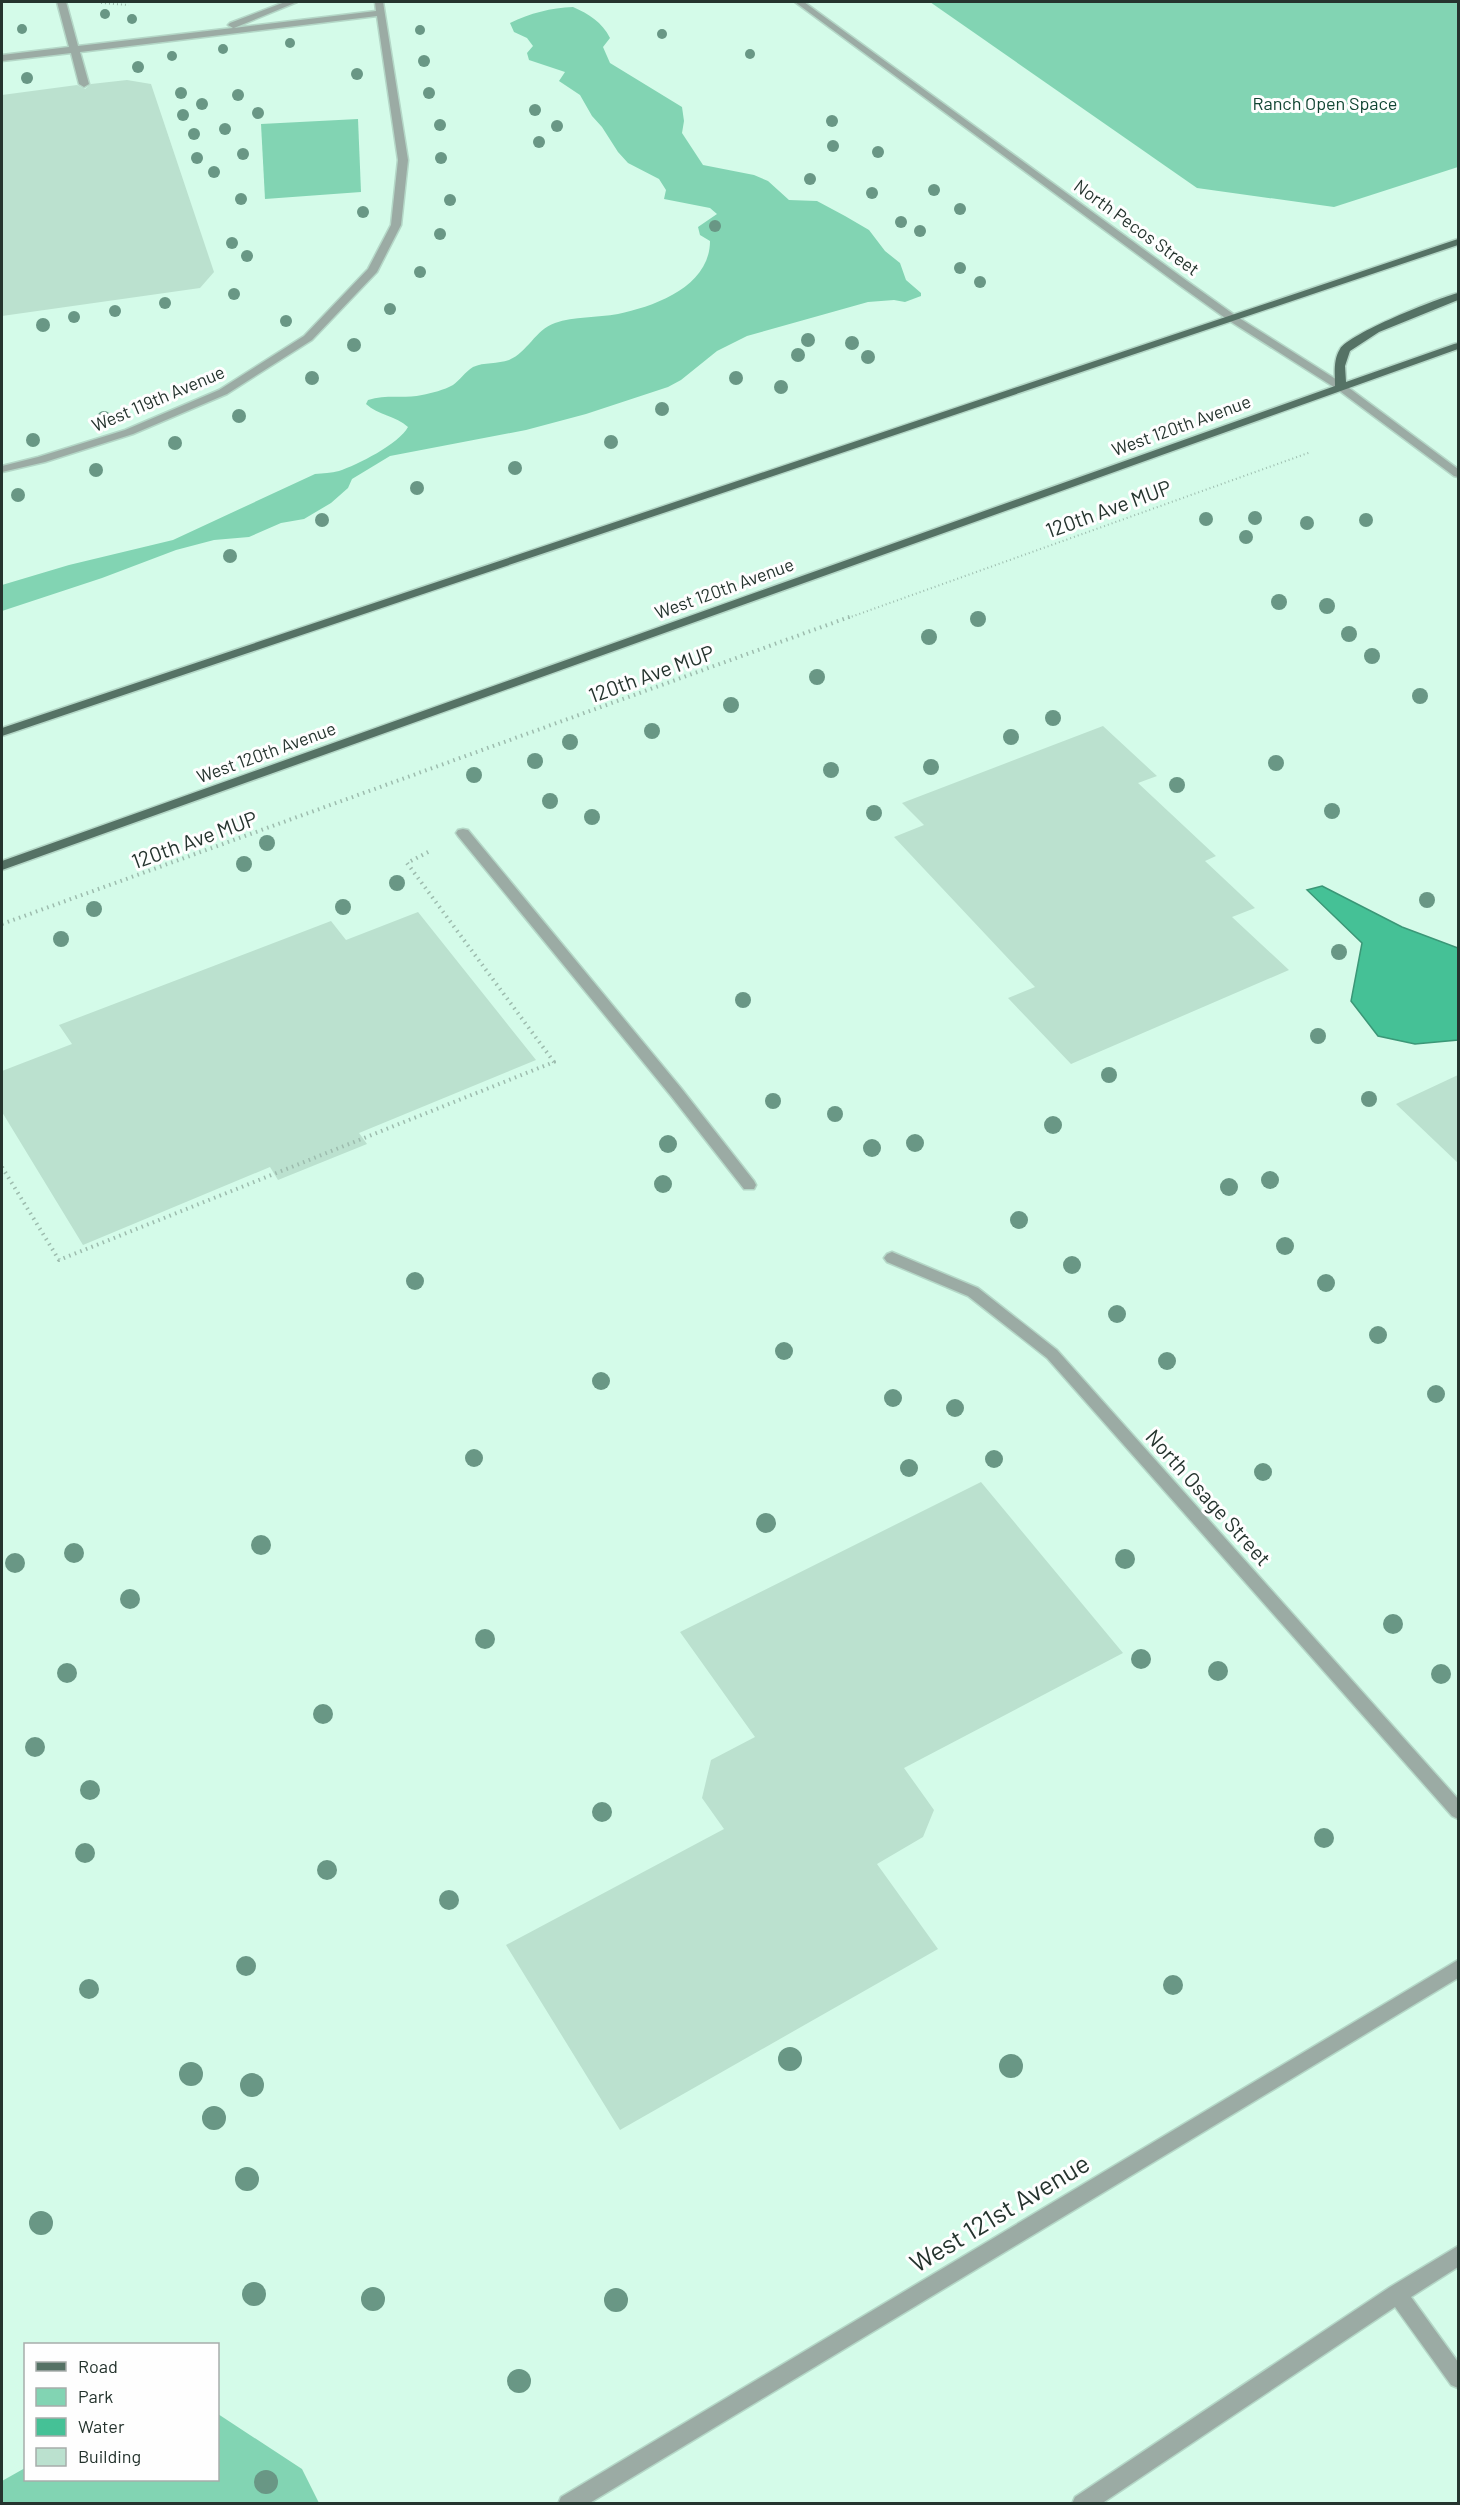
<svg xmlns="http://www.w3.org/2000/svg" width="1460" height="2505" viewBox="0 0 1460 2505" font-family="Barlow,sans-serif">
	<rect width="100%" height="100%" fill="#d4fbe9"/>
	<g fill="#82d4b3">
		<polygon points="930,2 1458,2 1458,167 1334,207 1197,188"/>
		<path d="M573 7C589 14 602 22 610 38L603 47 610 63 682 107 684 121 682 133 703 165 754 175 768 181 789 200 817 201 845 216 869 230 885 251 900 263 906 280 921 293V296L905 302 894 300 868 302 747 336 717 351 681 380 668 387 586 414 526 430 390 456 352 479 348 488 331 503 304 519 281 523 249 537 214 540 176 550 102 578 2 611V585L69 565 173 540 315 474C323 473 331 473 339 471 357 465 399 444 408 427 396 416 378 415 366 404L368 400C386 394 404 399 422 395 432 393 444 390 453 385 460 380 465 372 473 367 484 362 498 364 509 360 528 352 535 330 555 323 574 316 597 318 618 314 656 306 710 286 710 241L700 235 698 227 717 214 710 208 664 199 666 190 659 179 628 163 618 152 602 127 592 116 580 95 559 81 565 72 529 60 527 53 533 46 527 38 514 32 510 23C530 13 551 8 573 7Z"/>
		<polygon points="358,119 361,192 265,199 261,124"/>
		<polygon points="218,2414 302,2469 319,2503 2,2503 2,2481 25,2468 26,2480 218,2480"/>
	</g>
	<polygon fill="#45c196" stroke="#3b9777" stroke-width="1.5" points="1322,886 1402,927 1458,948 1458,1040 1415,1044 1378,1036 1351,1001 1362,943 1307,890"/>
	<g fill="#bbe1cf">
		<polygon points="127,80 151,84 214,272 200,288 2,316 2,95 77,85 85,89 91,84"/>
		<polygon points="1103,726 1157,776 1138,783 1216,856 1205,861 1255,908 1232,917 1289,970 1071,1064 1008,998 1035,987 894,837 924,825 902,803"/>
		<polygon points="418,912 536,1060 359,1133 367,1144 278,1180 270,1167 83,1245 2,1112 2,1071 72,1044 59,1025 331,921 346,940"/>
		<polygon points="1458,1075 1458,1163 1396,1104"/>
		<polygon points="981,1482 1123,1653 904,1768 934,1810 923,1837 877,1864 938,1949 620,2130 506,1945 724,1829 702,1798 711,1760 755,1737 680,1632"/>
	</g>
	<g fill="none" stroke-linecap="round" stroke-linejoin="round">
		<g stroke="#b4d7c7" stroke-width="3">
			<g id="minor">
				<polygon points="57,2 66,2 78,46 233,28 228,25 230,23 285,2 297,2 234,28 376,11 375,2 383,2 408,160 401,225 377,272 312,340 227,394 133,434 45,462 2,472 2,466 38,457 125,430 219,390 304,336 368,269 391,225 398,160 377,16 80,52 89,84 84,87 79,84 71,53 2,61 2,55 69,47"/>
				<polygon points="795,2 804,2 1187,281 1236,316 1345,385 1458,469 1458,477 1454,476 1337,389 1228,320 1179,285"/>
				<polygon points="463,829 468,830 681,1088 754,1181 756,1185 754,1189 744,1189 671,1096 458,836 456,833 458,830"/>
				<polygon points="892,1252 978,1288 1057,1350 1458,1799 1458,1819 1452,1816 1047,1358 968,1296 887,1262 884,1258 887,1254"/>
				<polygon points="1458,1960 1458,1978 588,2504 558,2504 561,2497"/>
				<polygon points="1458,2246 1458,2267 1411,2297 1458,2362 1458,2388 1451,2385 1395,2307 1101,2504 1072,2504 1075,2497 1390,2287"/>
			</g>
		</g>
		<g stroke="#b4d7c7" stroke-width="3">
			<g id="major">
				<polygon points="1458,239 1458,245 2,736 2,728"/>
				<path d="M1458 293V300L1379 332 1350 351 1345 366 1346 382 1454 344 1458 343V349L2 870V861L1335 386C1335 374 1333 360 1340 349 1348 334 1438 298 1458 293Z"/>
			</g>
		</g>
		<g stroke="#9dbcae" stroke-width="2" stroke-dasharray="1 3" stroke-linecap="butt">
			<polyline points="101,3 129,5"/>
			<polyline points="848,618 1311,452"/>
		</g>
		<g stroke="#9dbcae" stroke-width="4" stroke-dasharray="1.5 4.5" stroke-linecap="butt">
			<polyline points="2,924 852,616"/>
			<polyline points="2,1167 59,1260 554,1062 407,863 430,851"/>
		</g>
		<use href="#minor" fill="#9baba4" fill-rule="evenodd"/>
		<use href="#major" fill="#557265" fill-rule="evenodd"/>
	</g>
	<g fill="#699785">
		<circle cx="105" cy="14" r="5"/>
		<circle cx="132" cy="19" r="5"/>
		<circle cx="22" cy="29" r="5"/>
		<circle cx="420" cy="30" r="5"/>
		<circle cx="662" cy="34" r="5"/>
		<circle cx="290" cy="43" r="5"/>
		<circle cx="223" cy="49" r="5"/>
		<circle cx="750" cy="54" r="5"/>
		<circle cx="172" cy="56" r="5"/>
		<circle cx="424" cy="61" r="6"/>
		<circle cx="138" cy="67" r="6"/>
		<circle cx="357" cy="74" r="6"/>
		<circle cx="27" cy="78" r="6"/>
		<circle cx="181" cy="93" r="6"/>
		<circle cx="429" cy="93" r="6"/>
		<circle cx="238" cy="95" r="6"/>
		<circle cx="202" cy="104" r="6"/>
		<circle cx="535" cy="110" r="6"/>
		<circle cx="258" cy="113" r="6"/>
		<circle cx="183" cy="115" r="6"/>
		<circle cx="832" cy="121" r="6"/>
		<circle cx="440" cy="125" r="6"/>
		<circle cx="557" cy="126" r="6"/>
		<circle cx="225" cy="129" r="6"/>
		<circle cx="194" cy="134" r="6"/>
		<circle cx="539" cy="142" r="6"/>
		<circle cx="833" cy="146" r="6"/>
		<circle cx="878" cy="152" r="6"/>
		<circle cx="243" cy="154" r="6"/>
		<circle cx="197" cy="158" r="6"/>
		<circle cx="441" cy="158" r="6"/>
		<circle cx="214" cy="172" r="6"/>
		<circle cx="810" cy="179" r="6"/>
		<circle cx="934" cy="190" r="6"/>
		<circle cx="872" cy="193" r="6"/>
		<circle cx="241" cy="199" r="6"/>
		<circle cx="450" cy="200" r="6"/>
		<circle cx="960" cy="209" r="6"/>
		<circle cx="363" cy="212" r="6"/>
		<circle cx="901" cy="222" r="6"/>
		<circle cx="715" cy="226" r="6"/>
		<circle cx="920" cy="231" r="6"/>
		<circle cx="440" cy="234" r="6"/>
		<circle cx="232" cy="243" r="6"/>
		<circle cx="247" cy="256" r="6"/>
		<circle cx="960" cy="268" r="6"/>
		<circle cx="420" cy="272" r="6"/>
		<circle cx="980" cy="282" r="6"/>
		<circle cx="234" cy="294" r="6"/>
		<circle cx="165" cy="303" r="6"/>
		<circle cx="390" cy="309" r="6"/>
		<circle cx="115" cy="311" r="6"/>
		<circle cx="74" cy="317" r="6"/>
		<circle cx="286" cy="321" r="6"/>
		<circle cx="43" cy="325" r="7"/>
		<circle cx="808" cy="340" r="7"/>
		<circle cx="852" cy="343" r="7"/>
		<circle cx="354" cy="345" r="7"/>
		<circle cx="798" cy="355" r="7"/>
		<circle cx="868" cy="357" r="7"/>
		<circle cx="312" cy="378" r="7"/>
		<circle cx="736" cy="378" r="7"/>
		<circle cx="781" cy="387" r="7"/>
		<circle cx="662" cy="409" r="7"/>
		<circle cx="239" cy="416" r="7"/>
		<circle cx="104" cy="418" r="7"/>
		<circle cx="33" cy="440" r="7"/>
		<circle cx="611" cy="442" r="7"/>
		<circle cx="175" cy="443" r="7"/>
		<circle cx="515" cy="468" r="7"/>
		<circle cx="96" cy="470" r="7"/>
		<circle cx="417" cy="488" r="7"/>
		<circle cx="18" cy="495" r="7"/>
		<circle cx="1255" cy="518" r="7"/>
		<circle cx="1206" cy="519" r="7"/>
		<circle cx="322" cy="520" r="7"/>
		<circle cx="1366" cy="520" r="7"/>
		<circle cx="1307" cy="523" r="7"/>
		<circle cx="1246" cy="537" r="7"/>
		<circle cx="230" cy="556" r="7"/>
		<circle cx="1279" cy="602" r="8"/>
		<circle cx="1327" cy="606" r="8"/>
		<circle cx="978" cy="619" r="8"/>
		<circle cx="1349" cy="634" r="8"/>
		<circle cx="929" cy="637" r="8"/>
		<circle cx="1372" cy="656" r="8"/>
		<circle cx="817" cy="677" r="8"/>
		<circle cx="1420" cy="696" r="8"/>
		<circle cx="731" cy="705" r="8"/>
		<circle cx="1053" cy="718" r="8"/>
		<circle cx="652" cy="731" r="8"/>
		<circle cx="1011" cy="737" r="8"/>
		<circle cx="570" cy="742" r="8"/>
		<circle cx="535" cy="761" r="8"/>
		<circle cx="1276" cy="763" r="8"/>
		<circle cx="931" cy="767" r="8"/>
		<circle cx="831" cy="770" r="8"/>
		<circle cx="474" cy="775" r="8"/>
		<circle cx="1177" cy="785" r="8"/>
		<circle cx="550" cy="801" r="8"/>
		<circle cx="1332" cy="811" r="8"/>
		<circle cx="874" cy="813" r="8"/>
		<circle cx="592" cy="817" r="8"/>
		<circle cx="267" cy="843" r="8"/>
		<circle cx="244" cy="864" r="8"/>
		<circle cx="397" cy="883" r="8"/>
		<circle cx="1427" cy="900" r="8"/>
		<circle cx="343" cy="907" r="8"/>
		<circle cx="94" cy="909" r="8"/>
		<circle cx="61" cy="939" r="8"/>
		<circle cx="1339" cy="952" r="8"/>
		<circle cx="743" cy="1000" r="8"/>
		<circle cx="1318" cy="1036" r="8"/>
		<circle cx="1109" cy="1075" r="8"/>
		<circle cx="1369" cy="1099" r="8"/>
		<circle cx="773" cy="1101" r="8"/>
		<circle cx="835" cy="1114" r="8"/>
		<circle cx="1053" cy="1125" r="9"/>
		<circle cx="915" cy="1143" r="9"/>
		<circle cx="668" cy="1144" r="9"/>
		<circle cx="872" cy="1148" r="9"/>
		<circle cx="1270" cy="1180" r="9"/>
		<circle cx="663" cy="1184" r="9"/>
		<circle cx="1229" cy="1187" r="9"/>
		<circle cx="1019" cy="1220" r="9"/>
		<circle cx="1285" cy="1246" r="9"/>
		<circle cx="1072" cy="1265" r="9"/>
		<circle cx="415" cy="1281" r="9"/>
		<circle cx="1326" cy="1283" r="9"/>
		<circle cx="1117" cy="1314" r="9"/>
		<circle cx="1378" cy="1335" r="9"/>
		<circle cx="784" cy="1351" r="9"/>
		<circle cx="1167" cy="1361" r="9"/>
		<circle cx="601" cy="1381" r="9"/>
		<circle cx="1436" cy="1394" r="9"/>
		<circle cx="893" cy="1398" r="9"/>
		<circle cx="955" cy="1408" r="9"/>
		<circle cx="474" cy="1458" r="9"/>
		<circle cx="994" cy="1459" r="9"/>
		<circle cx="909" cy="1468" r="9"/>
		<circle cx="1263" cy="1472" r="9"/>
		<circle cx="766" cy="1523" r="10"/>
		<circle cx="261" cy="1545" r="10"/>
		<circle cx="74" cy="1553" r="10"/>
		<circle cx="1125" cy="1559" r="10"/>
		<circle cx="15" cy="1563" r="10"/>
		<circle cx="130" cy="1599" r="10"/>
		<circle cx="1393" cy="1624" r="10"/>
		<circle cx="485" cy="1639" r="10"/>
		<circle cx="1141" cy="1659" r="10"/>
		<circle cx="1218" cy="1671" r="10"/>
		<circle cx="67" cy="1673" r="10"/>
		<circle cx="1441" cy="1674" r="10"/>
		<circle cx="323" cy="1714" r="10"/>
		<circle cx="35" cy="1747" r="10"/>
		<circle cx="90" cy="1790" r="10"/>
		<circle cx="602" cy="1812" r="10"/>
		<circle cx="1324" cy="1838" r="10"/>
		<circle cx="85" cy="1853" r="10"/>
		<circle cx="327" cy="1870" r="10"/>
		<circle cx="449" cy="1900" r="10"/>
		<circle cx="246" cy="1966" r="10"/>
		<circle cx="1173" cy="1985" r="10"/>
		<circle cx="89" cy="1989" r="10"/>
		<circle cx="790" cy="2059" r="12"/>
		<circle cx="1011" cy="2066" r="12"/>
		<circle cx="191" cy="2074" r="12"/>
		<circle cx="252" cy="2085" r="12"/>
		<circle cx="214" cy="2118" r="12"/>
		<circle cx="247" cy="2179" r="12"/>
		<circle cx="41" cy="2223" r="12"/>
		<circle cx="254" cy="2294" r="12"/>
		<circle cx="373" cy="2299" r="12"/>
		<circle cx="616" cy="2300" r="12"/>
		<circle cx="519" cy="2381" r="12"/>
		<circle cx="266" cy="2482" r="12"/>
	</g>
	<g text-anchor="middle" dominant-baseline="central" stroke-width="6" stroke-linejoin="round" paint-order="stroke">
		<g font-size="18" fill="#114533" stroke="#fefefe">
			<text x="1325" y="103">Ranch Open Space</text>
		</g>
		<g font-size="18" fill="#25342e" stroke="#fefefe">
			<text transform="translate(1137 227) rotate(36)">North Pecos Street</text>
			<text transform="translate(158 398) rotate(-23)">West 119th Avenue</text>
			<text transform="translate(1181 425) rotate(-20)">West 120th Avenue</text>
			<text transform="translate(724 588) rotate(-20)">West 120th Avenue</text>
			<text transform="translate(266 752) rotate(-20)">West 120th Avenue</text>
		</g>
		<g font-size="21" fill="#25342e" stroke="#fefefe">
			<text transform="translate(1108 508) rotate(-20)">120th Ave MUP</text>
			<text transform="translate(651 673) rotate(-20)">120th Ave MUP</text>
			<text transform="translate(194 839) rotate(-20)">120th Ave MUP</text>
			<text transform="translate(1209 1497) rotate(48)">North Osage Street</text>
		</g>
		<g font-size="26" fill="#25342e" stroke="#fefefe">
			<text transform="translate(999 2212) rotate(-31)">West 121st Avenue</text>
		</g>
	</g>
	<rect width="1460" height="2505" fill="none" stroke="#25342e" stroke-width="6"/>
	<rect x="24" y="2343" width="195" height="138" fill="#fefefe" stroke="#a7adab" stroke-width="1.5"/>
	<rect x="36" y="2362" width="30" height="9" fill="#557265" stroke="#a7adab" stroke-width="1.5"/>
	<text x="78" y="2373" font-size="18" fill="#25342e">Road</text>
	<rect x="36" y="2388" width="30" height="18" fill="#82d4b3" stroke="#a7adab" stroke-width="1.5"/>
	<text x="78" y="2403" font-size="18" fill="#25342e">Park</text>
	<rect x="36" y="2418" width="30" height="18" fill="#45c196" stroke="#a7adab" stroke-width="1.5"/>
	<text x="78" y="2433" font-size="18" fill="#25342e">Water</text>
	<rect x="36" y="2448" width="30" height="18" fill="#bbe1cf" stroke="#a7adab" stroke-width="1.5"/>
	<text x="78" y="2463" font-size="18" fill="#25342e">Building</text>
</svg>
